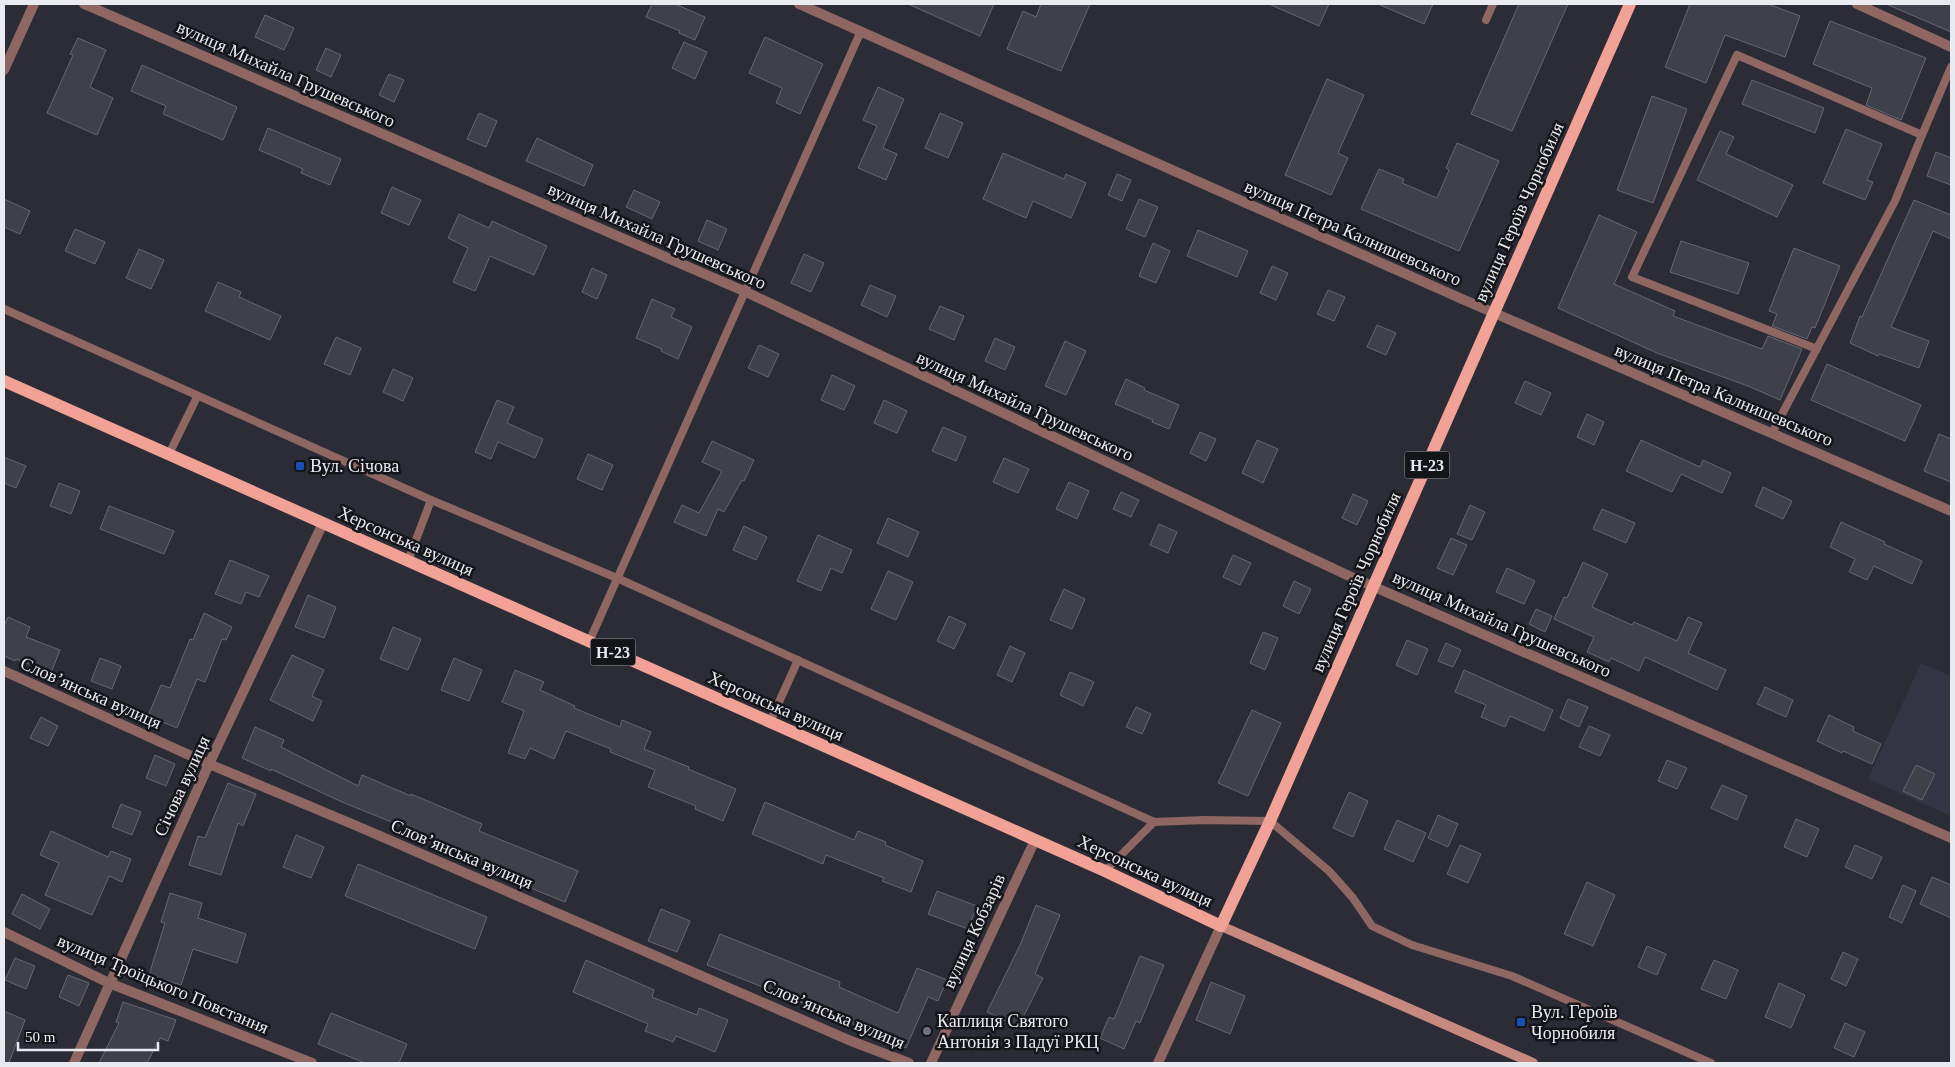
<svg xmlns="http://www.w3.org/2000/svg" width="1955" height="1067" viewBox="0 0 1955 1067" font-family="Georgia,serif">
	<rect width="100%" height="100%" fill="#2b2c35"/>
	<polygon fill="#333544" points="1921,663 1951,676 1951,816 1868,779"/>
	<g fill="#3f414a" stroke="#656671">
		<polygon points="652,4 675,4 705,17 695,40 679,33 680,31 646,17"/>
		<polygon points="908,4 994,4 980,36"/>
		<polygon points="1041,4 1090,4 1061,71 1007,49 1023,11 1036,17"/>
		<polygon points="1269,4 1329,4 1319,26"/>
		<polygon points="1378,4 1433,4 1424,24"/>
		<polygon points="1519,4 1568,4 1512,131 1471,114"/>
		<polygon points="1690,4 1768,4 1800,16 1785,57 1725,35 1706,83 1665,67"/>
		<polygon points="1886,4 1951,4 1951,32"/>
		<polygon points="265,15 294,28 284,50 255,37"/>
		<polygon points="1830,21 1926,58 1901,120 1866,105 1872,88 1813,64"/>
		<polygon points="765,37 823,64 800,114 776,103 782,88 749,73"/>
		<polygon points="78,38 106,50 90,87 113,98 97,135 47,113 73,55 70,54"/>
		<polygon points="684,42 707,52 695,79 672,68"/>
		<polygon points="326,48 341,55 331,77 316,70"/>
		<polygon points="142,65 237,107 223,140 163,114 166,106 131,91"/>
		<polygon points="389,74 404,80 394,102 379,95"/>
		<polygon points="1327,79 1364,95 1338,153 1348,158 1331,195 1285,175"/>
		<polygon points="1752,80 1824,108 1815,133 1742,104"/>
		<polygon points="878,87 904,99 883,148 897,154 886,180 858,168 877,126 863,120"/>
		<polygon points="1652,96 1687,109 1653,203 1617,190"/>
		<polygon points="479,113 497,121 486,147 467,139"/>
		<polygon points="940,113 963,123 948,158 925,148"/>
		<polygon points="268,128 341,159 330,185 301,173 303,169 259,150"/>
		<polygon points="1846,129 1882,144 1867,180 1873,182 1865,200 1823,183"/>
		<polygon points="1720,131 1734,137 1726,154 1793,185 1777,217 1697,180"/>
		<polygon points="537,138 593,165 584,186 526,161"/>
		<polygon points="1457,143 1499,161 1459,251 1361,209 1379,169 1404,179 1402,183 1437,198 1449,170 1446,168"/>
		<polygon points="1936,152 1951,158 1951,185 1927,176"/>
		<polygon points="1003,153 1064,179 1066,174 1086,183 1071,218 1033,201 1026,218 983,199"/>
		<polygon points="1117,174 1131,180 1122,201 1108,195"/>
		<polygon points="392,187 421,200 409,225 381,213"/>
		<polygon points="634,190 660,202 652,219 626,207"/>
		<polygon points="4,199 30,211 20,234 4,227"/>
		<polygon points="1139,199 1158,207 1145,237 1126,229"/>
		<polygon points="1914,200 1951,215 1951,239 1933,231 1891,327 1929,341 1919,368 1879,354 1878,356 1850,343 1860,316 1862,317"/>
		<polygon points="459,214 489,228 492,221 547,246 534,275 490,256 475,291 453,282 468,248 448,238"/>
		<polygon points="1599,215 1637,232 1614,284 1675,311 1673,316 1762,349 1768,336 1802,349 1780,400 1748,386 1657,353 1558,308"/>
		<polygon points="707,220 727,229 718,250 698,241"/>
		<polygon points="75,229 105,242 95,264 65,251"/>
		<polygon points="1198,230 1248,251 1237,277 1187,256"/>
		<polygon points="1681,241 1749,263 1738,294 1670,272"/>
		<polygon points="1153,243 1170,251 1156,283 1139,276"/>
		<polygon points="1794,248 1840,266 1815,328 1812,327 1807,339 1772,326 1777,314 1769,311"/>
		<polygon points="139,249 164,260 151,289 126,278"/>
		<polygon points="804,254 824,263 811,292 791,283"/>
		<polygon points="1272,266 1288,273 1276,300 1260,293"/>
		<polygon points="592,268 607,275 597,299 582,292"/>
		<polygon points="218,282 241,292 239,297 281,316 270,340 205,311"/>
		<polygon points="870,285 896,296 887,317 861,305"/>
		<polygon points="1328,290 1345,297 1334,321 1317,314"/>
		<polygon points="652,299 675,309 671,317 692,327 678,359 661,351 662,349 636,338"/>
		<polygon points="940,306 964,316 954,340 929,329"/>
		<polygon points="1377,325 1396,333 1386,355 1367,347"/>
		<polygon points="336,337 361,348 350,375 324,364"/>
		<polygon points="995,338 1015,347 1005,370 985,361"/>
		<polygon points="1065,341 1086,351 1066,395 1045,386"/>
		<polygon points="759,345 779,354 768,377 748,368"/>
		<polygon points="1827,364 1921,405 1905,441 1811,400"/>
		<polygon points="393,369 413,378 403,401 383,392"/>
		<polygon points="832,375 855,386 844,410 821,400"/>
		<polygon points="1126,379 1145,388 1144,390 1179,405 1169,429 1152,422 1153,420 1115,404"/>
		<polygon points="1525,381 1551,393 1541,415 1515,403"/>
		<polygon points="497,400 514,407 507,423 543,439 535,458 498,442 491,459 475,452"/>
		<polygon points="884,400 907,411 897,433 874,423"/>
		<polygon points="1587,414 1604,422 1594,445 1577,437"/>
		<polygon points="943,427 966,437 956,461 932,451"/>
		<polygon points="1200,432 1216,439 1206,461 1190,453"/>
		<polygon points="1939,434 1951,439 1951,482 1924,471"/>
		<polygon points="1257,440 1278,449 1263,483 1242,473"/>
		<polygon points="1641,440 1700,467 1703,460 1731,473 1722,493 1681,474 1672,492 1626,471"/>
		<polygon points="712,441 754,460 744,481 742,480 724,512 718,509 706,536 674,522 682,505 699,513 722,471 702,462"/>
		<polygon points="588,454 613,465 602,490 577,479"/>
		<polygon points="4,457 26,466 16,488 4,483"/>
		<polygon points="1004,458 1029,469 1018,493 993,482"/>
		<polygon points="1069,482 1089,491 1077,519 1056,509"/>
		<polygon points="59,483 80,491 71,514 50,506"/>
		<polygon points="1763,487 1792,501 1783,519 1755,506"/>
		<polygon points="1121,492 1139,500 1131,517 1113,509"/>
		<polygon points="1353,494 1368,501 1357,525 1342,518"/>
		<polygon points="1470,505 1485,512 1472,540 1457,534"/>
		<polygon points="109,506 174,531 164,554 100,529"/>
		<polygon points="1602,509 1635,523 1626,543 1593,529"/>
		<polygon points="888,518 919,532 908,557 877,543"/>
		<polygon points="1841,522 1885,542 1884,544 1922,561 1912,584 1874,566 1867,580 1849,572 1855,559 1830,547"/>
		<polygon points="1159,524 1177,532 1168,553 1150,545"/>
		<polygon points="744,526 767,537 756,560 733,550"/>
		<polygon points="818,535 852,550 842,573 831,568 821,591 797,581"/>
		<polygon points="1451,538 1467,545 1453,575 1437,568"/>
		<polygon points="1233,555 1251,563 1240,585 1223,577"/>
		<polygon points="230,560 269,576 259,597 246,592 241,604 215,594"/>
		<polygon points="1583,562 1608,574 1592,607 1632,625 1634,622 1677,641 1688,617 1702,623 1688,653 1726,670 1717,690 1645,657 1639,671 1611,658 1609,662 1587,652 1594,637 1554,619 1564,597 1567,598"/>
		<polygon points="1507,568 1535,581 1524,604 1496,592"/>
		<polygon points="888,571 913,582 896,620 871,609"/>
		<polygon points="1294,581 1311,589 1299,614 1283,606"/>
		<polygon points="1064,589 1085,599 1072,629 1050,620"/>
		<polygon points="308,595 336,607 324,638 295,627"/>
		<polygon points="1536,609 1552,616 1545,632 1529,624"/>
		<polygon points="204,613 232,627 226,640 222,639 205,682 197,679 177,728 148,716 161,685 170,688 190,639 193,640"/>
		<polygon points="949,616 966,624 954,649 937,641"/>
		<polygon points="8,617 30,627 26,637 60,650 51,673 16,659 15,661 4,656 4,626"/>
		<polygon points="393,627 421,639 408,670 380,659"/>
		<polygon points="1263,632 1278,638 1265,670 1250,663"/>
		<polygon points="1407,640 1428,649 1417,675 1396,665"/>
		<polygon points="1446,643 1461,650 1453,667 1438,661"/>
		<polygon points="1010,646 1025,653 1012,682 997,675"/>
		<polygon points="292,655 324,670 312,696 322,701 313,721 270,700"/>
		<polygon points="100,658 121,666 112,689 91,681"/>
		<polygon points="454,658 482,670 469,701 441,690"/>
		<polygon points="515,670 544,682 540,690 575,706 574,708 620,727 622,720 651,732 644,749 689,767 688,769 736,789 723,821 695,809 696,806 648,787 655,770 610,752 611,749 566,731 554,759 530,748 525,759 508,753 524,711 502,702"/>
		<polygon points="1464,670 1553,710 1544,731 1510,716 1505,727 1481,717 1486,705 1455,692"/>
		<polygon points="1070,672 1094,682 1083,706 1060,695"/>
		<polygon points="1765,687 1793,700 1786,717 1757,704"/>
		<polygon points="1568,699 1588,707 1579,727 1560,718"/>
		<polygon points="1136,707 1151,714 1142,734 1126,727"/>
		<polygon points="1252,710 1281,723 1248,796 1218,783"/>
		<polygon points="1829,715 1854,727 1853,731 1881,744 1872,764 1843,751 1842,753 1817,741"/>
		<polygon points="41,717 58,726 48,746 30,738"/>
		<polygon points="1589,726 1610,735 1600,756 1579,747"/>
		<polygon points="255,727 284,740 281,747 358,786 362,775 411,796 411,794 482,824 479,831 578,871 565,902 483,869 486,863 440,844 441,842 342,802 271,769 271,771 242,758"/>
		<polygon points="155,755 175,764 166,786 146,778"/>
		<polygon points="1667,760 1687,768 1677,789 1658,781"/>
		<polygon points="1916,765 1935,774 1922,800 1903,791"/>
		<polygon points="228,783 256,794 243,826 238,823 221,875 189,865 198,836 205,838"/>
		<polygon points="1722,785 1747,796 1737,820 1711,808"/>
		<polygon points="1349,792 1368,801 1353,837 1333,828"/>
		<polygon points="765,802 854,840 858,831 886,842 885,845 923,861 911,892 882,881 884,878 826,855 823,864 752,834"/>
		<polygon points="121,804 141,812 132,835 112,827"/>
		<polygon points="1438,815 1458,824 1448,847 1428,838"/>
		<polygon points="1796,819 1819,829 1807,857 1784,847"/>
		<polygon points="1397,820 1426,833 1413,862 1384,849"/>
		<polygon points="51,831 108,857 111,851 131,859 122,882 109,876 92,915 45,895 59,863 40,855"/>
		<polygon points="296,835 324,847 311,878 283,867"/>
		<polygon points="1460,845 1481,854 1468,883 1447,874"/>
		<polygon points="1855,845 1882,857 1872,879 1845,867"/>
		<polygon points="358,864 487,917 475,949 345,896"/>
		<polygon points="1932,877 1951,885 1951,918 1920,904"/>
		<polygon points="1587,882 1615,895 1593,946 1564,934"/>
		<polygon points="1903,885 1916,891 1902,923 1889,917"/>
		<polygon points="937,891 977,906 968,929 928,914"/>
		<polygon points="170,893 202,903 198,918 246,934 237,963 193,949 181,985 149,975 165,923 161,922"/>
		<polygon points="22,894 50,909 40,929 12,914"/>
		<polygon points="1036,905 1060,915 1035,974 1043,978 1018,1027 987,1012 1021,943"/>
		<polygon points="661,909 690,921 677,952 648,941"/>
		<polygon points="720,934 840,982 839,987 898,1013 917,968 947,980 938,1001 928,997 906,1048 828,1013 707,965"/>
		<polygon points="1647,946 1666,954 1657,975 1638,967"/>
		<polygon points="1843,952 1858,959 1846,986 1831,979"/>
		<polygon points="1140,956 1164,965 1140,1023 1136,1021 1124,1049 1100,1038 1109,1017 1114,1019"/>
		<polygon points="15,958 35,966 26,989 5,980"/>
		<polygon points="586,960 654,990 652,997 697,1015 699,1008 728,1020 715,1052 676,1036 673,1042 645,1031 648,1024 573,992"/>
		<polygon points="1714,960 1738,970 1726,999 1701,989"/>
		<polygon points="68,975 89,983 79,1006 59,997"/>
		<polygon points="1211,982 1245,996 1230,1034 1196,1020"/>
		<polygon points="1779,983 1805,995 1791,1028 1765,1017"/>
		<polygon points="123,1002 176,1020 168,1041 160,1038 147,1063 99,1063 119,1023 116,1022"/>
		<polygon points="4,1011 25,1020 9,1063 4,1063"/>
		<polygon points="331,1013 407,1044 399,1063 365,1063 318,1044"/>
		<polygon points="1845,1023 1865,1032 1854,1057 1834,1048"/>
	</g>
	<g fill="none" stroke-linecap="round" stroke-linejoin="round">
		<g stroke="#8f6762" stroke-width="8">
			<polyline points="1486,20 1493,4"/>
			<polyline points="1922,135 1951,67"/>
			<polyline points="4,309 431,500 617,578 1154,822 1204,820 1270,821 1329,871 1353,898 1372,926 1412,945 1512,976 1711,1063"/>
			<polyline points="1772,433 1895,201 1922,135 1737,55 1632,277 1817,349"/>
			<polyline points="169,454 197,397"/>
			<polyline points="408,561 431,500"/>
			<polyline points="589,642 861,31"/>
			<polyline points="770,722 798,660"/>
			<polyline points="1105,871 1154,822"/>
		</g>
		<g stroke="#8f6762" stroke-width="10">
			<polyline points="84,4 746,292 1347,575 1951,838"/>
			<polyline points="799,4 1462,299 1951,511"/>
			<polyline points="1857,4 1951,47"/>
			<polyline points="4,70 34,4"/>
			<polyline points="4,671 209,764 364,829 851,1041 909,1063"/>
			<polyline points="4,932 109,983 312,1063"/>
			<polyline points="74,1063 209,764 323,523"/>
			<polyline points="931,1063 1035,840"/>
			<polyline points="1158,1063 1221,926"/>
		</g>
		<polyline stroke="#c6887f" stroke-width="10" points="1221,926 1533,1063"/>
		<polyline stroke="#f1a195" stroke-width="12" points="4,381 1105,871 1221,926 1270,821 1630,4"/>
	</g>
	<g fill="#1a4fb4" stroke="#141519" stroke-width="2">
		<rect x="295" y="461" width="10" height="10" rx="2.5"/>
		<rect x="1516" y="1017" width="10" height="10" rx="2.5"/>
	</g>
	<circle fill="#6b7280" stroke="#141519" stroke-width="2" cx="927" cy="1031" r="5"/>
	<g text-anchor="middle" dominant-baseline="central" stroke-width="5" stroke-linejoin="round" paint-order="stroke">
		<g fill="#141519" stroke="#aaaab0" stroke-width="1">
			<rect x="1404.5" y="451.5" width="45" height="27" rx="4"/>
			<rect x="590.5" y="638.5" width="45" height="27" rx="4"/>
		</g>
		<g font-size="16" font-weight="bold" fill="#eaeaf1">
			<text x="1427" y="465">Н-23</text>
			<text x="613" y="652">Н-23</text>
		</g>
		<g font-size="18" fill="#eaeaf1" stroke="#141519">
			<text transform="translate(286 74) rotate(24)">вулиця Михайла Грушевського</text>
			<text transform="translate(1519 212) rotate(-66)">вулиця Героїв Чорнобиля</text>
			<text transform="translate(1353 233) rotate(24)">вулиця Петра Калнишевського</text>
			<text transform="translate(657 236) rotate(24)">вулиця Михайла Грушевського</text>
			<text transform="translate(1724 395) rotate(23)">вулиця Петра Калнишевського</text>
			<text transform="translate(1025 406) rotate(25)">вулиця Михайла Грушевського</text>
			<text transform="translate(406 541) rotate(24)">Херсонська вулиця</text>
			<text transform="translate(1356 582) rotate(-66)">вулиця Героїв Чорнобиля</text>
			<text transform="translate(1502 624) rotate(24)">вулиця Михайла Грушевського</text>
			<text transform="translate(91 693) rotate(24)">Словʼянська вулиця</text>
			<text transform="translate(776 706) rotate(24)">Херсонська вулиця</text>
			<text transform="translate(182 786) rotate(-65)">Січова вулиця</text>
			<text transform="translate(462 854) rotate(23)">Словʼянська вулиця</text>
			<text transform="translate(1145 871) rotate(25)">Херсонська вулиця</text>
			<text transform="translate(974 931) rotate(-65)">вулиця Кобзарів</text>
			<text transform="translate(163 984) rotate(23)">вулиця Троїцького Повстання</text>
			<text transform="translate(834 1014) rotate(23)">Словʼянська вулиця</text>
		</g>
		<g font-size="18" fill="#eaeaf1" stroke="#141519" text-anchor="start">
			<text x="310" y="466">Вул. Січова</text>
			<text x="1531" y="1012">Вул. Героїв<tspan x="1531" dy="21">Чорнобиля</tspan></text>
			<text x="937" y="1021">Каплиця Святого<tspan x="937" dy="21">Антонія з Падуї РКЦ</tspan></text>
		</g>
	</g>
	<rect width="1955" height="1067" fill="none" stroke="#eaeaf1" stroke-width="10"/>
	<path d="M18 1042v8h140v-8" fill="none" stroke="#eaeaf1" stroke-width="2.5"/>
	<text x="25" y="1042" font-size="15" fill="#eaeaf1" stroke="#141519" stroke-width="4" paint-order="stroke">50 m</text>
</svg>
